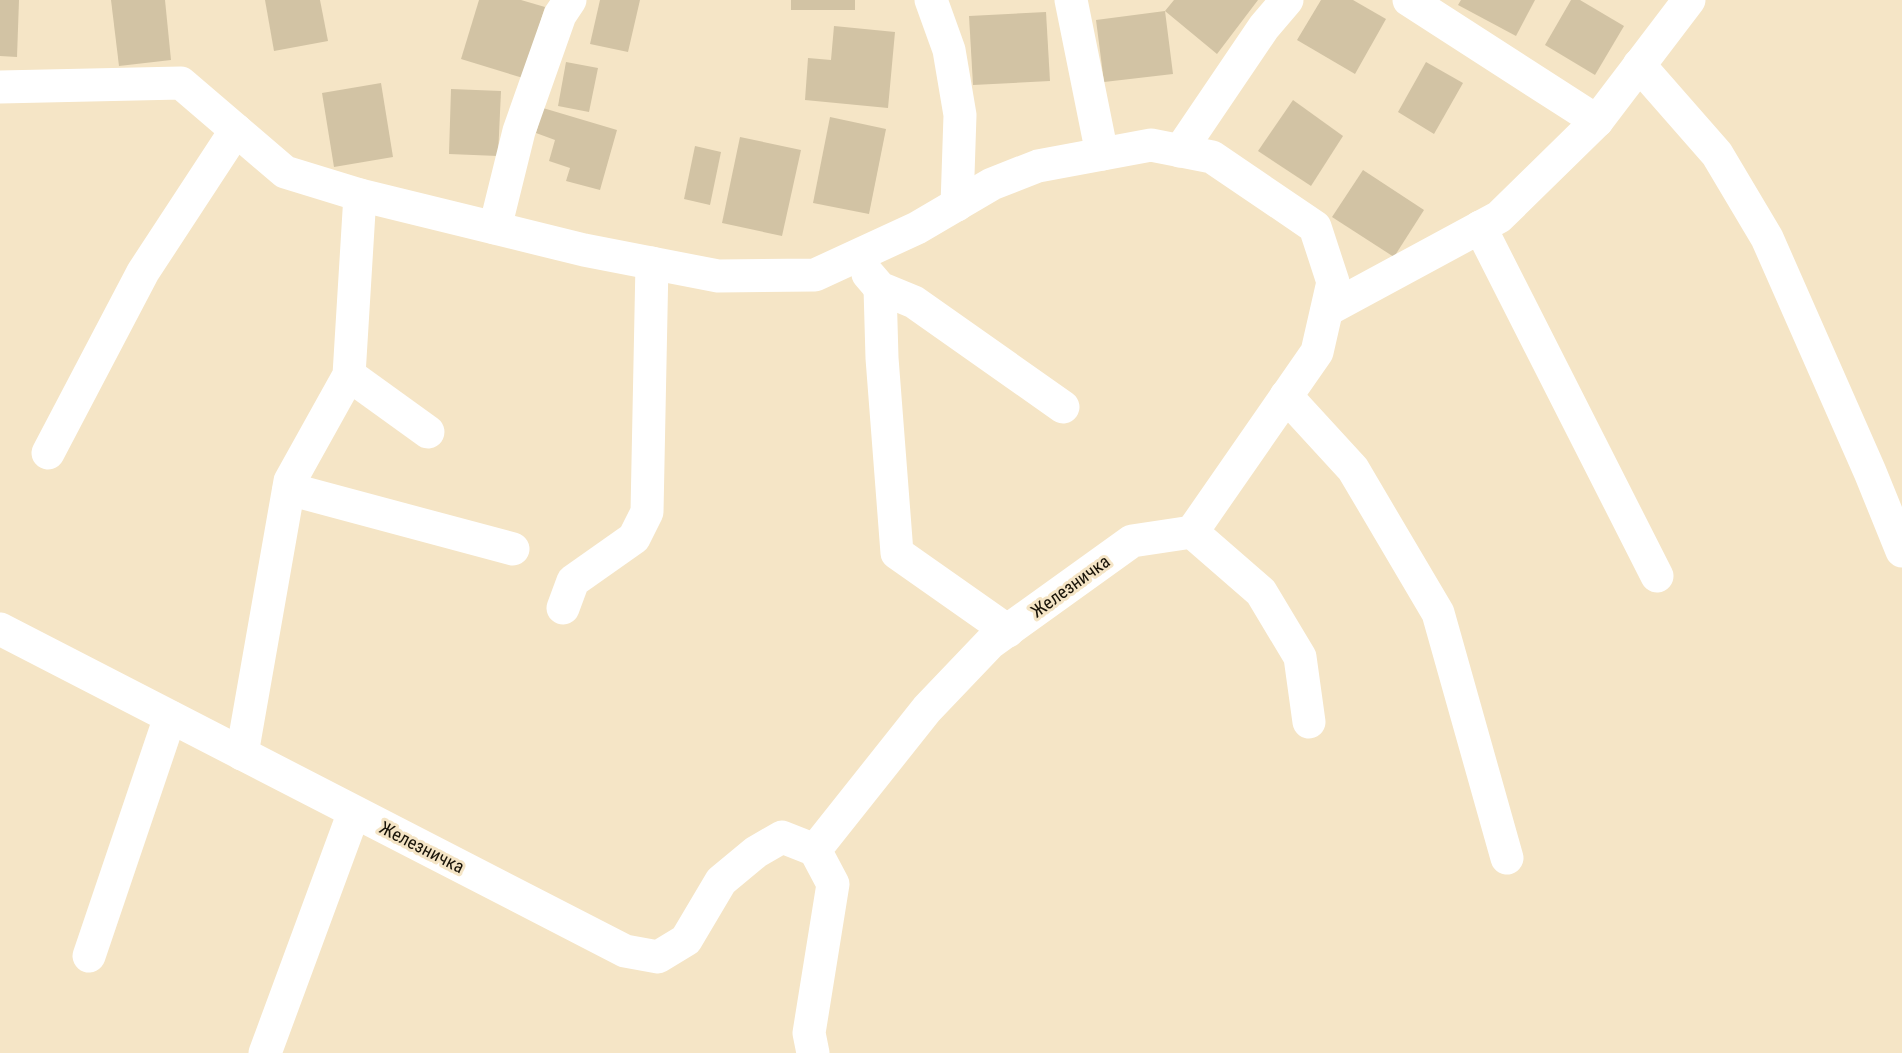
<svg xmlns="http://www.w3.org/2000/svg" width="1902" height="1053" viewBox="0 0 1902 1053" font-family="'Roboto Condensed',sans-serif">
	<rect width="100%" height="100%" fill="#f5e5c6"/>
	<g fill="#d2c3a4">
		<polygon points="0,0 19,0 17,57 0,56"/>
		<polygon points="111,0 165,0 171,60 119,66"/>
		<polygon points="265,0 320,0 328,41 274,51"/>
		<polygon points="479,0 521,0 545,7 523,78 461,59"/>
		<polygon points="600,0 640,0 628,52 590,44"/>
		<rect x="791" y="0" width="64" height="10"/>
		<polygon points="1174,0 1258,0 1217,54 1165,11 1173,74 1104,82 1096,20 1165,11"/>
		<polygon points="1321,0 1353,0 1386,19 1355,74 1297,40"/>
		<polygon points="1461,0 1535,0 1516,36 1458,5"/>
		<polygon points="1571,0 1580,0 1624,26 1595,75 1545,45"/>
		<polygon points="1046,12 1050,81 973,85 969,16"/>
		<polygon points="834,26 895,32 888,108 805,100 808,58 831,60"/>
		<polygon points="566,62 598,68 589,112 558,106"/>
		<polygon points="1426,62 1463,83 1434,134 1398,112"/>
		<polygon points="381,83 393,157 334,167 322,93"/>
		<polygon points="451,89 501,91 498,156 449,154"/>
		<polygon points="1293,100 1343,136 1311,186 1258,151"/>
		<polygon points="543,108 617,130 600,190 566,181 570,168 549,161 555,140 536,133"/>
		<polygon points="830,117 886,129 869,214 813,203"/>
		<polygon points="740,137 801,150 782,236 722,223"/>
		<polygon points="695,146 721,152 710,205 684,199"/>
		<polygon points="1363,170 1424,210 1394,257 1332,217"/>
	</g>
	<g fill="none" stroke-linecap="round" stroke-linejoin="round">
		<g stroke="#fff" stroke-width="33">
			<polyline points="931,0 949,50 960,115 957,205"/>
			<polyline points="1071,0 1102,154"/>
			<polyline points="1409,0 1597,121"/>
			<polyline points="1639,65 1717,154 1767,238 1870,472 1902,551"/>
			<polyline points="0,87 181,83 285,172 360,195 584,250 718,276 815,275 917,228 992,184 1038,166 1151,145 1212,157 1315,227 1333,282 1317,352 1192,532"/>
			<polyline points="1180,151 1264,27 1287,0"/>
			<polyline points="1480,227 1657,576"/>
			<polyline points="495,228 519,131 560,15 570,0"/>
			<polyline points="868,274 880,288 914,302 1063,407"/>
			<polyline points="880,288 882,358 897,553 1008,631"/>
			<polyline points="1327,310 1499,217 1597,121 1689,0"/>
			<polyline points="349,375 428,432"/>
			<polyline points="1286,396 1353,469 1438,613 1507,858"/>
			<polyline points="48,453 143,272 236,130"/>
			<polyline points="289,489 513,549"/>
			<polyline points="563,608 573,581 634,538 647,512 652,263"/>
			<polyline points="0,629 625,951 658,957 686,940 721,881 756,852 782,837 815,850"/>
			<polyline points="242,754 290,481 349,375 360,195"/>
			<polyline points="89,956 170,717"/>
			<polyline points="265,1053 354,812"/>
			<polyline points="813,1053 809,1033 833,884 815,850 927,709 990,643 1132,541 1192,532 1261,592 1300,657 1309,722"/>
		</g>
	</g>
	<g text-anchor="middle" dominant-baseline="central" stroke-width="6" stroke-linejoin="round" paint-order="stroke">
		<g font-size="18" fill="#181308" stroke="#f5e5c6">
			<text transform="translate(1070 586) rotate(-36)">Железничка</text>
			<text transform="translate(422 847) rotate(27)">Железничка</text>
		</g>
	</g>
</svg>
